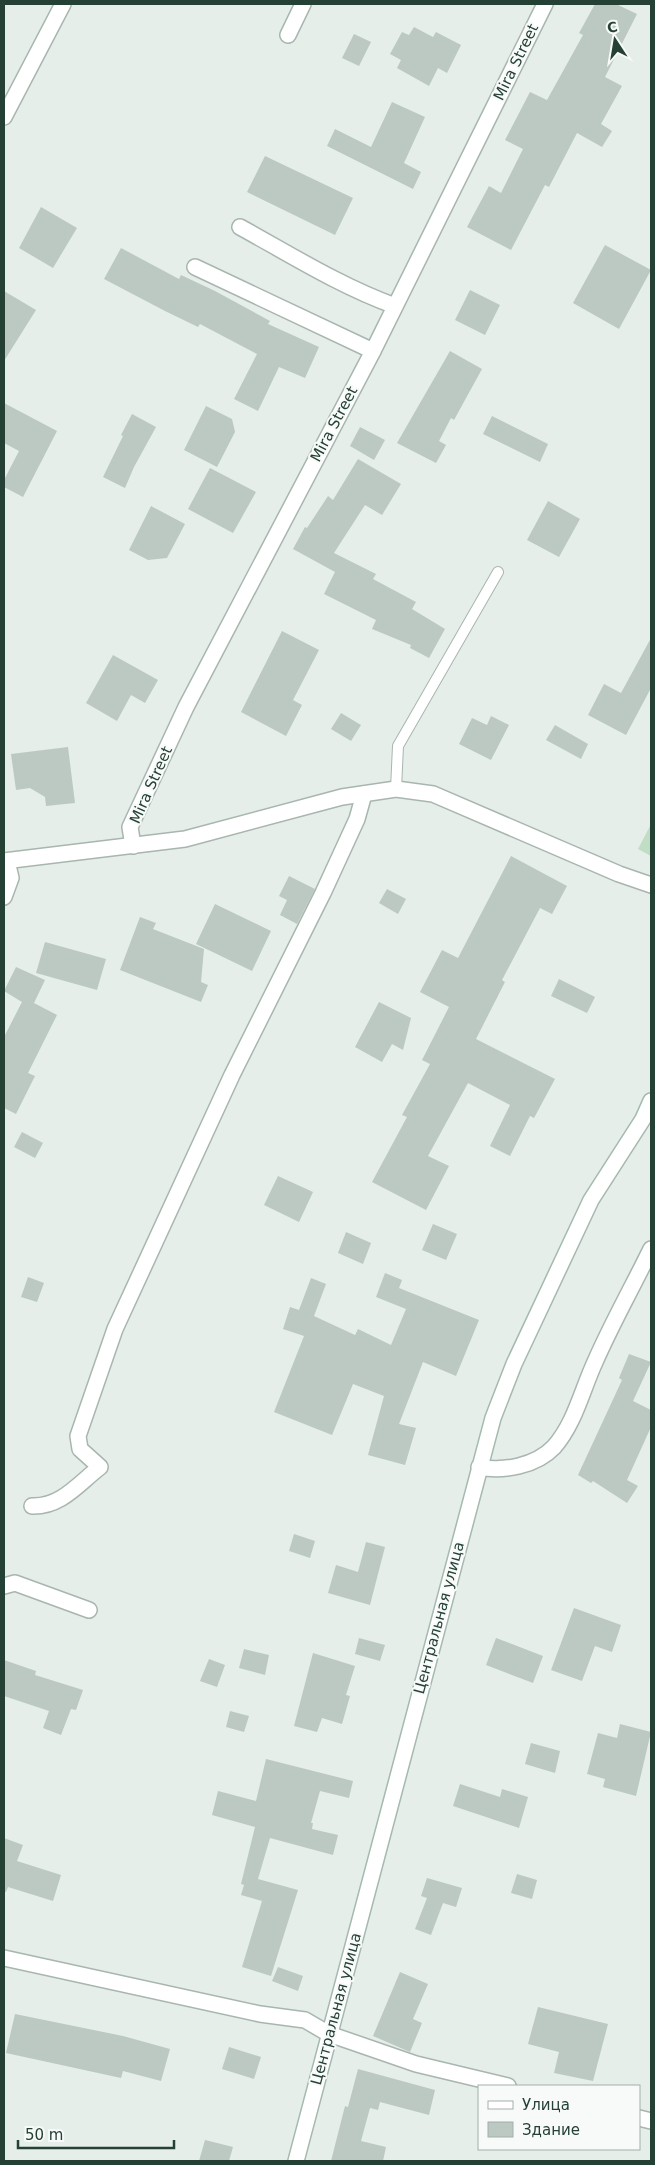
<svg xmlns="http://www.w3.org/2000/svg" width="655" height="2165" viewBox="0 0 655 2165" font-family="'DejaVu Sans',sans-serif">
	<rect width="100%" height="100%" fill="#e6eee9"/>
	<polygon fill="#c0dec4" points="651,824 651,856 638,849"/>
	<g fill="#bbc9c2">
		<polygon points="595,4 616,4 637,14 605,77 622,86 601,124 612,131 602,147 577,133 549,187 545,185 511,250 467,227 489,186 501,193 523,149 505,140 530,92 547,100 583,35 579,33"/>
		<polygon points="414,27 433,37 436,32 461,45 447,73 438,68 429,86 397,68 401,60 390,54 402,32 409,35"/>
		<polygon points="354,34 371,42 359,66 342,58"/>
		<polygon points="392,102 425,117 404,163 421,172 413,189 327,146 335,129 371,147"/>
		<polygon points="265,156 353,198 335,235 247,192"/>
		<polygon points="41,207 77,228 53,268 19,248"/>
		<polygon points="605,245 651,270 619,329 573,303"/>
		<polygon points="121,248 179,279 181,275 215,291 270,321 268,324 319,347 305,378 279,367 258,411 234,399 257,354 200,324 198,327 165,311 104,279"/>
		<polygon points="470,290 500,305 485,335 455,320"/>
		<polygon points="4,291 36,310 4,361"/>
		<polygon points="450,351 482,369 454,420 451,418 439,441 446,445 436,463 397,443"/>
		<polygon points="4,403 57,431 23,497 4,487 4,480 19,451 4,443"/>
		<polygon points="206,406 232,419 235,432 217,467 184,450"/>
		<polygon points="132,414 156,427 134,467 125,488 103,477 123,436 121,435"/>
		<polygon points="492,416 548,444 540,462 483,434"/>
		<polygon points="360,427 385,440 374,460 350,446"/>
		<polygon points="358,459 401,484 382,515 365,505 334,553 376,574 373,579 416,602 412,609 445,629 429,658 410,648 411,645 372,629 376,620 324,594 335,572 293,549 305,527 307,528 328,496 333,500"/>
		<polygon points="210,468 256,492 233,533 188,509"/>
		<polygon points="548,501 580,519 559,557 527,540"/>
		<polygon points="151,506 185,524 167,558 148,560 129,550"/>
		<polygon points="282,631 319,650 293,700 302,705 286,736 241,712"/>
		<polygon points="651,638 651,688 626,735 588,715 604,684 621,693"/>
		<polygon points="113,655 158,680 145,703 131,695 117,721 86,703"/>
		<polygon points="341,713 361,725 351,741 331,729"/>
		<polygon points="491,716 509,725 491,760 459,744 472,718 487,725"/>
		<polygon points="555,725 588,744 581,759 546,740"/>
		<polygon points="68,747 75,803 46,806 45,797 30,788 16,790 11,754"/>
		<polygon points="511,856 567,886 552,914 540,908 502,980 505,982 476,1039 555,1079 534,1118 530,1116 510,1156 490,1146 510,1105 468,1083 428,1156 449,1166 426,1210 372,1182 407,1117 402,1115 430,1064 422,1060 449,1007 420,992 442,950 458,958"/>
		<polygon points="289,876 315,889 297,924 280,915 287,900 279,896"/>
		<polygon points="387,889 406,899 398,914 379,903"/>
		<polygon points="215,904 271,931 252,971 196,944"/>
		<polygon points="140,917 156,923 153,929 204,949 201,982 208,985 201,1002 120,970"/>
		<polygon points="45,942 106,959 97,990 36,973"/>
		<polygon points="16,967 45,980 34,1003 57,1015 28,1073 35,1076 16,1114 4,1108 4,1037 22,1002 4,991"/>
		<polygon points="559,979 595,997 587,1013 551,996"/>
		<polygon points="379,1002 411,1018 403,1050 392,1044 382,1062 355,1047"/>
		<polygon points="22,1132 43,1143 35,1158 14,1147"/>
		<polygon points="278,1176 313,1192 299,1222 264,1205"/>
		<polygon points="433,1224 457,1234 446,1260 422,1250"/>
		<polygon points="346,1232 371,1243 363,1264 338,1253"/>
		<polygon points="385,1273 402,1280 399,1288 479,1320 456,1376 423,1362 399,1424 416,1428 405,1465 368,1455 384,1396 353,1384 332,1435 274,1412 304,1336 283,1329 290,1307 299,1310 311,1278 326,1284 314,1316 355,1335 358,1329 391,1345 406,1309 376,1297"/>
		<polygon points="28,1277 44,1283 37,1302 21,1297"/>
		<polygon points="629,1354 651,1362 633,1401 651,1410 651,1427 627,1480 638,1486 627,1503 593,1481 591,1483 578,1475 622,1380 619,1378"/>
		<polygon points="294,1534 315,1541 310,1558 289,1551"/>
		<polygon points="366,1542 385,1547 370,1605 328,1593 336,1565 358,1572"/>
		<polygon points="574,1608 621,1625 612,1652 595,1646 582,1681 551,1670"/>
		<polygon points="359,1638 385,1645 380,1661 355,1654"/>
		<polygon points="496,1638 543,1656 533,1683 486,1665"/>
		<polygon points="244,1649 269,1655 265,1675 239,1668"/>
		<polygon points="313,1653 355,1666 346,1695 350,1696 342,1724 322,1718 317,1732 294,1726"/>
		<polygon points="209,1659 225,1665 217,1687 200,1681"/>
		<polygon points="4,1660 36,1671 35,1675 83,1690 76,1710 71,1709 61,1735 43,1728 49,1711 4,1696"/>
		<polygon points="230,1711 249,1716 244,1732 226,1727"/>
		<polygon points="620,1724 651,1732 636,1796 603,1787 605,1779 587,1774 598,1733 617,1738"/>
		<polygon points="531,1743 560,1751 555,1773 525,1764"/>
		<polygon points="266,1759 353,1781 349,1798 320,1791 311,1823 313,1823 312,1829 338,1835 333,1855 270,1838 258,1879 298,1890 271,1976 242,1967 262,1901 241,1895 244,1885 241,1884 255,1827 212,1815 218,1791 256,1801"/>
		<polygon points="460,1784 500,1797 502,1789 528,1797 519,1828 453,1806"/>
		<polygon points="4,1838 23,1845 17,1861 61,1875 53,1901 8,1887 6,1892 4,1891"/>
		<polygon points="517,1874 537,1880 532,1899 511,1893"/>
		<polygon points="427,1878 462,1888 456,1907 443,1903 431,1935 415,1929 427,1898 421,1896"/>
		<polygon points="278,1967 303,1976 298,1991 272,1981"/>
		<polygon points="400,1972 428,1984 413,2019 422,2023 410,2052 373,2036"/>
		<polygon points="538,2007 608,2024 593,2081 554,2073 559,2052 528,2044"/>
		<polygon points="15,2014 123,2036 170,2049 161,2081 123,2071 121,2078 6,2053"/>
		<polygon points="229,2047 261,2057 254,2079 222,2069"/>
		<polygon points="358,2069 435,2090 429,2115 380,2102 378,2110 370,2108 361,2141 386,2147 383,2161 331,2161 345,2106 348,2107"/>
		<polygon points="205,2140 233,2147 229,2161 199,2161"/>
	</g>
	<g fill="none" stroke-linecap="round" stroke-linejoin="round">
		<g stroke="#a8b6af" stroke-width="12">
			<polyline id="lane" points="396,789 398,746 498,572"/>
		</g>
		<g stroke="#a8b6af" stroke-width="18">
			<g id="street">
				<polyline points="288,35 303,4"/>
				<polyline points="4,117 63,4"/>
				<path d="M240 227C291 255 340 286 395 306"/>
				<polyline points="195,267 373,351"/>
				<polyline points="133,846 130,827 186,707 373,351 545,4"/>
				<polyline points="4,861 185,839 342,797 396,789 433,794 619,874 651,885"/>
				<polyline points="4,897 11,878 7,861"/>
				<path d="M479 1467C503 1472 536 1466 554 1447 575 1423 582 1390 595 1362 612 1323 633 1286 651 1249"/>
				<path d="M32 1506C61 1507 78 1484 100 1467L80 1449 78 1436 115 1329 232 1075 323 893 357 819 364 794"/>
				<polyline points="4,1586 15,1583 89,1610"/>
				<polyline points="4,1958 260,2014 305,2020 329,2034 416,2064 508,2086"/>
				<polyline points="639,2118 651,2121"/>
			</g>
		</g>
		<g stroke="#a5b9af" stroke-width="18">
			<polyline id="secondary" points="296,2161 493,1418 514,1364 591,1200 643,1119 651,1101"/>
		</g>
		<use href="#lane" stroke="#fff" stroke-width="10"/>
		<use href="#street" stroke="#fff" stroke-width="15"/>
		<use href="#secondary" stroke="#fff" stroke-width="15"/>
	</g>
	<g text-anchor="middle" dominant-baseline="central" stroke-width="4" stroke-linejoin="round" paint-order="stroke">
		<g font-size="15" fill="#254035" stroke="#f7faf8">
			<text transform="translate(516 62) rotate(-64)">Mira Street</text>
			<text transform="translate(334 424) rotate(-62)">Mira Street</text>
			<text transform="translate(151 785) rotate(-66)">Mira Street</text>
			<text transform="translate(439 1618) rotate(-75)">Центральная улица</text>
			<text transform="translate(336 2009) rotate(-75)">Центральная улица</text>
		</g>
	</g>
	<rect width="655" height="2165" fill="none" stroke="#254035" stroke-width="10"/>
	<rect x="478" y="2085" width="162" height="65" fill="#f7faf8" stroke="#a3b0aa"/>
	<rect x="488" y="2101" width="25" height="8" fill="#ffffff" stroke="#a3b0aa"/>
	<text x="522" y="2110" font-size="15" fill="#254035">Улица</text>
	<rect x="488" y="2122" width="25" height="15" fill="#bbc9c2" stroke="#a3b0aa"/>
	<text x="522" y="2135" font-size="15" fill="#254035">Здание</text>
	<g transform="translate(615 40) rotate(348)" stroke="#f7faf8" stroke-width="4" paint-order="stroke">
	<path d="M0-4L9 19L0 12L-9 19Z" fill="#254035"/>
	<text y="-8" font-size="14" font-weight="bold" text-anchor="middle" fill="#254035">С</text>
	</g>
	<path d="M18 2140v8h156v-8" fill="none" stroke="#254035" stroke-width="2.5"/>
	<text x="25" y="2140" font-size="15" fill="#254035" stroke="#f7faf8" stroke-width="4" paint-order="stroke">50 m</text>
</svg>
